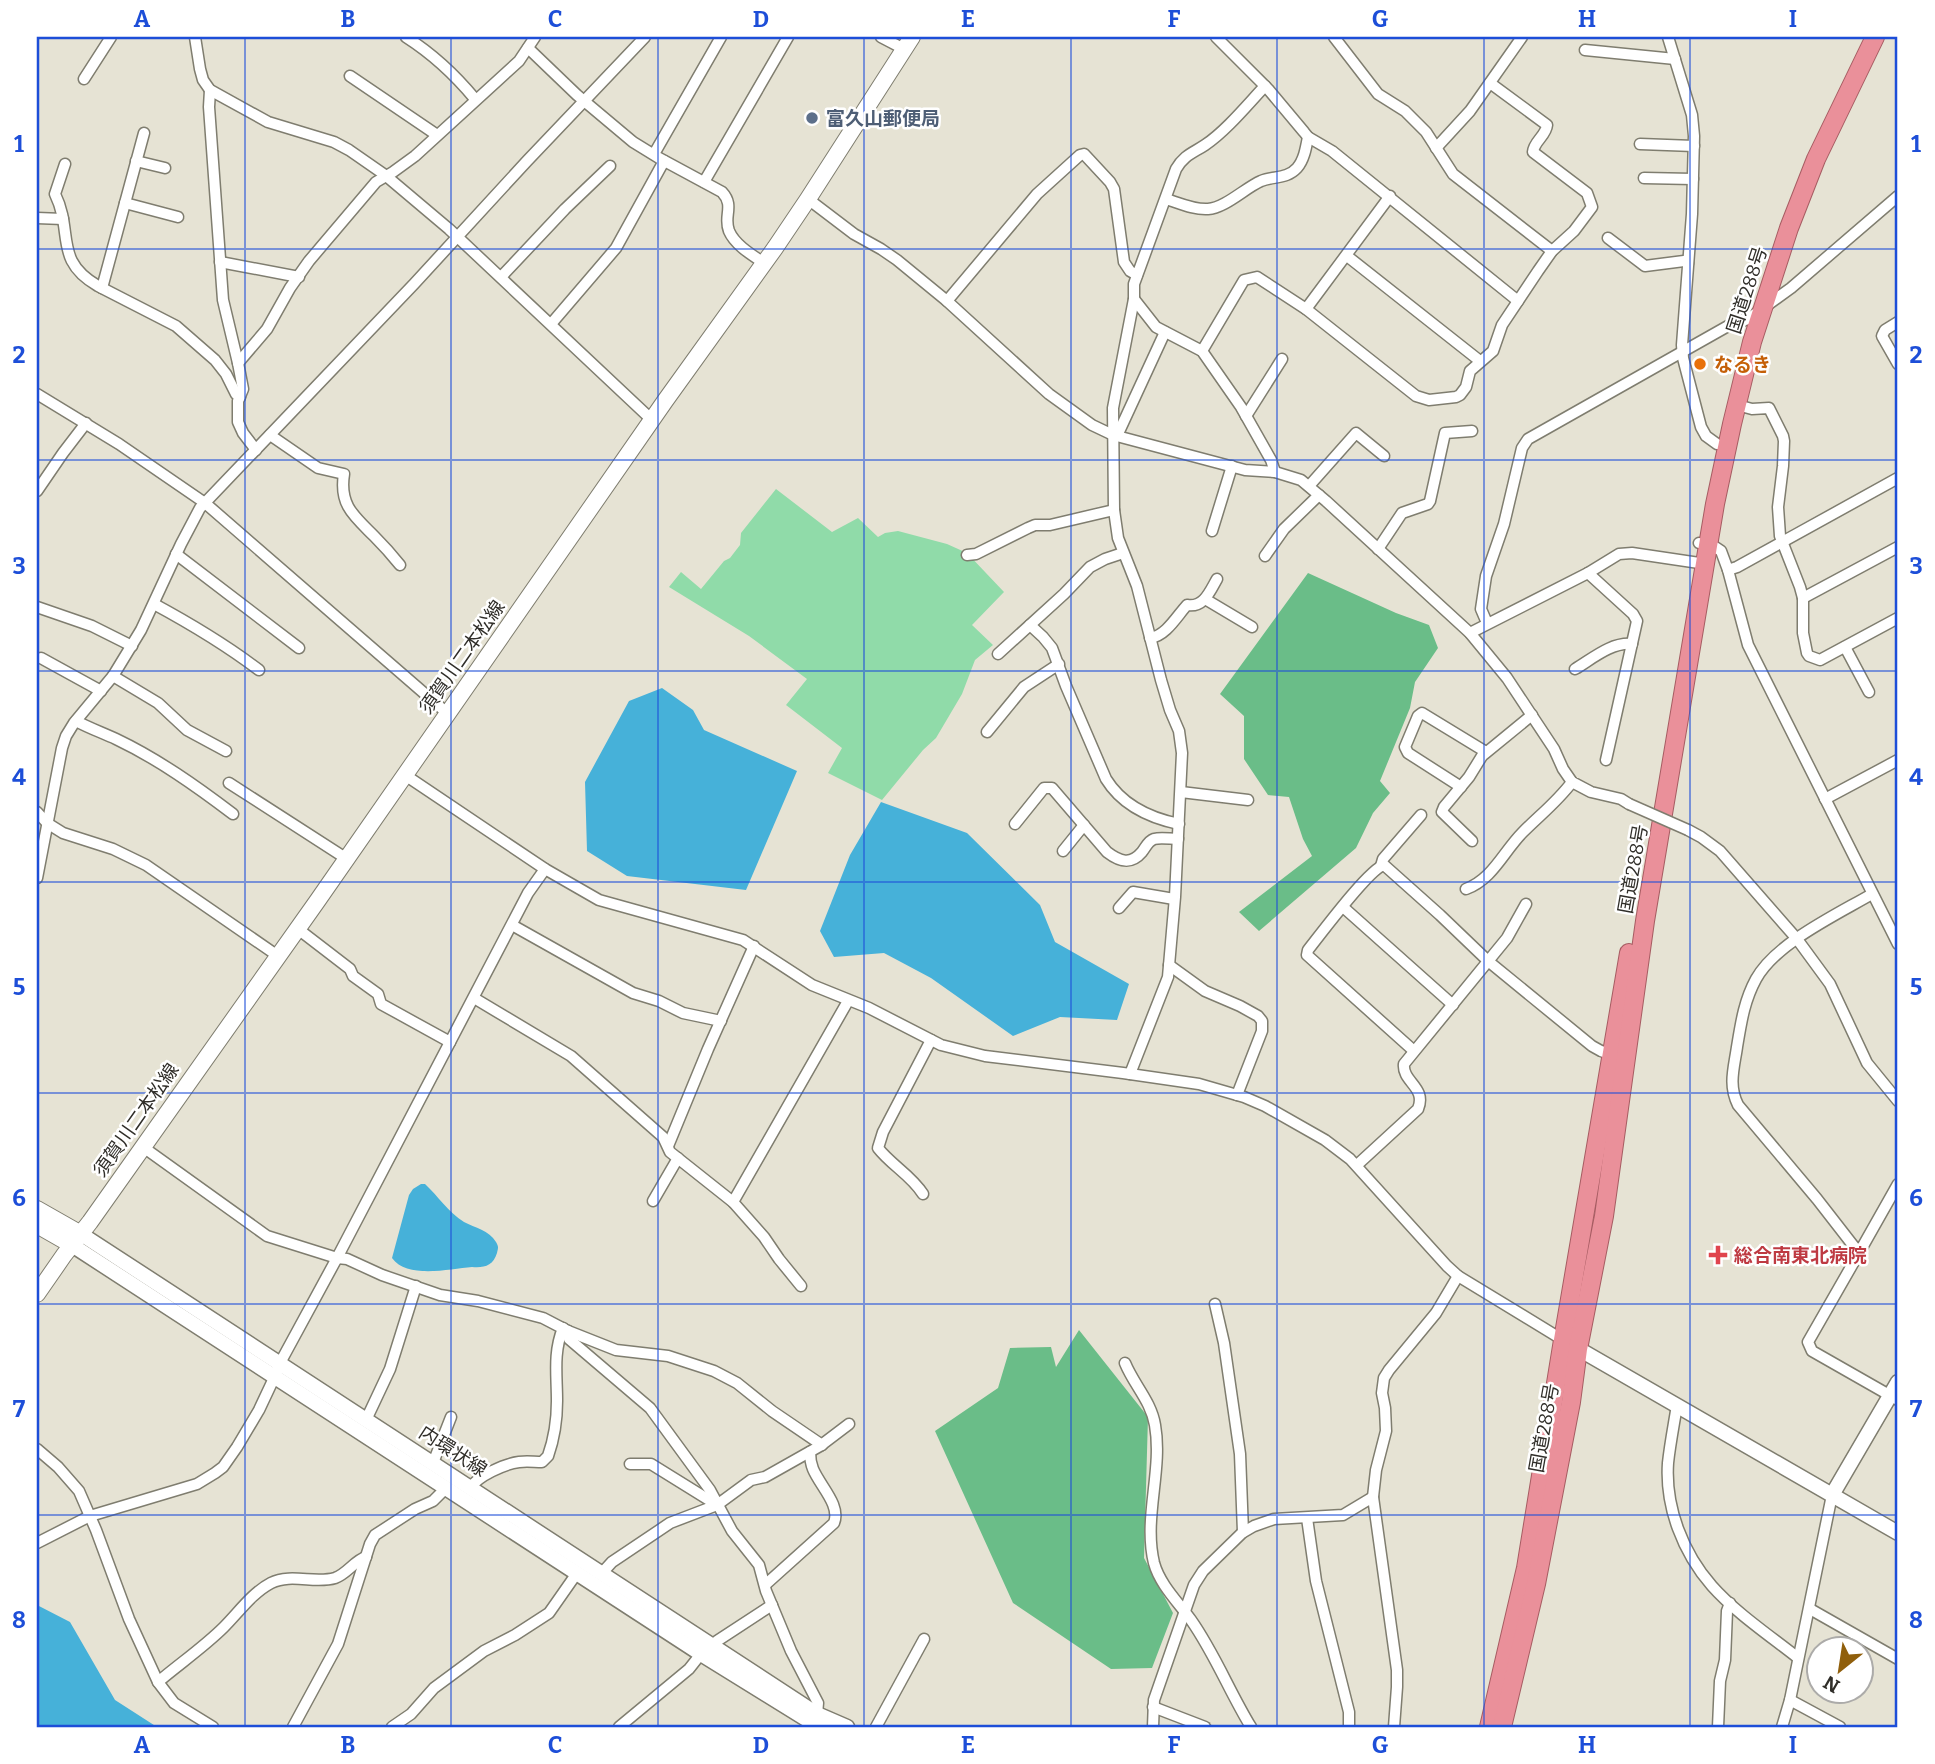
<svg xmlns="http://www.w3.org/2000/svg" width="1935" height="1764" viewBox="0 0 1935 1764" font-family="Bitter,'Noto Sans JP',serif">
	<rect width="100%" height="100%" fill="#e6e3d4"/>
	<polygon fill="#90dba9" points="776,489 832,532 858,518 878,537 885,533 898,531 947,544 967,553 1004,592 972,625 993,645 975,660 962,694 936,738 923,750 882,800 828,773 842,748 786,705 807,679 749,636 669,587 681,572 701,589 724,561 730,558 740,545 741,533"/>
	<g fill="#6abd88">
		<polygon points="1308,573 1396,613 1429,625 1438,648 1415,682 1410,708 1380,781 1390,793 1373,813 1356,848 1259,931 1239,912 1312,856 1303,839 1289,797 1268,795 1244,759 1244,716 1220,694"/>
		<polygon points="1079,1330 1148,1417 1144,1558 1173,1613 1152,1668 1111,1669 1013,1603 935,1431 998,1388 1010,1348 1051,1347 1056,1367"/>
	</g>
	<g fill="#46b1d9">
		<polygon points="662,688 693,710 704,730 797,771 746,890 627,876 587,851 585,782 629,701"/>
		<polygon points="881,802 967,833 1040,905 1055,942 1129,984 1117,1020 1060,1017 1013,1036 931,978 884,953 834,957 820,931 850,855"/>
		<path d="M421 1184H425C438 1196 448 1212 464 1222 475 1228 489 1230 496 1242 499 1247 498 1248 497 1253 493 1266 484 1268 472 1267 449 1269 407 1279 392 1258L409 1195 413 1189Z"/>
		<polygon points="37,1605 70,1622 115,1700 157,1727 37,1727"/>
	</g>
	<g fill="none" stroke-linecap="round" stroke-linejoin="round">
		<g stroke="#7f7d6f" stroke-width="13">
			<g id="minor">
				<polyline points="195,37 200,69 203,80 210,90 268,122 334,142 349,150 385,175 449,229 652,420"/>
				<path d="M406 37C431 53 456 76 475 99"/>
				<polyline points="881,37 904,49"/>
				<polyline points="1334,37 1378,94 1405,111 1426,132 1453,174 1552,251"/>
				<polyline points="1668,37 1692,115 1694,136 1692,214 1682,345 1683,358 1701,427 1706,436 1717,444"/>
				<path d="M528 48 577 95 633 142 659 158 722 192C735 206 723 216 729 231 735 245 752 255 764 263"/>
				<polyline points="1585,50 1675,59"/>
				<polyline points="350,76 437,135"/>
				<polyline points="84,79 111,37"/>
				<polyline points="210,90 209,107 223,300 238,363 243,389 238,401 238,422 243,433 256,450"/>
				<polyline points="1308,137 1332,151 1518,301"/>
				<polyline points="1640,144 1694,146"/>
				<polyline points="1436,148 1470,111 1522,37"/>
				<polyline points="654,154 721,37"/>
				<polyline points="136,161 165,168"/>
				<path d="M65 164 55 194C74 233 53 260 98 286L176 326 215 360 226 374 236 394 240 397"/>
				<polyline points="1644,178 1693,179"/>
				<polyline points="704,182 788,37"/>
				<polyline points="808,199 854,234 881,249 897,260 947,301 1049,394 1092,425 1113,435 1245,470 1275,472 1301,480 1326,501 1470,633 1507,678 1554,749 1563,769 1572,782 1591,792 1621,799 1629,804"/>
				<path d="M1166 199C1179 203 1194 210 1208 209 1225 208 1245 188 1261 181 1274 176 1287 179 1297 168 1304 160 1306 148 1308 137L1304 132 1268 89 1216 37"/>
				<polyline points="125,203 178,217"/>
				<polyline points="37,218 63,219"/>
				<polyline points="1608,238 1645,266 1684,261 1688,263"/>
				<polyline points="1347,256 1480,361"/>
				<polyline points="220,262 299,277"/>
				<polyline points="501,277 565,209 610,166"/>
				<polyline points="102,288 144,133"/>
				<polyline points="1134,299 1156,327 1202,351 1241,407 1271,460 1275,472"/>
				<polyline points="947,301 1037,194 1080,155 1084,154 1110,182 1114,189 1124,262 1130,271 1137,275"/>
				<polyline points="1306,309 1390,196"/>
				<polyline points="1898,322 1885,330 1882,336 1898,364"/>
				<polyline points="551,324 616,248 664,161"/>
				<path d="M1202 351 1244 280 1257 277 1306 309 1416 396 1429 400 1456 397 1460 395 1466 387 1470 371 1493 351 1502 325 1538 271 1552 251 1574 231 1592 207 1587 193 1533 152C1534 141 1546 136 1547 125L1490 83"/>
				<polyline points="238,363 267,329 290,288 309,261 376,182 393,172 415,156 519,61 535,37"/>
				<polyline points="37,394 119,444 205,503 447,713"/>
				<polyline points="1737,405 1752,409 1769,408 1783,436 1784,441 1783,466 1778,507 1780,536 1800,587 1803,598 1803,633 1807,653 1809,656 1820,660 1898,618"/>
				<polyline points="1246,416 1282,359"/>
				<path d="M270 435 318 468 344 474C339 505 354 516 374 536 383 545 392 555 400 565"/>
				<polyline points="1117,436 1165,332"/>
				<polyline points="1309,486 1356,433 1384,456"/>
				<polyline points="37,491 63,453 86,423"/>
				<polyline points="1212,531 1232,466"/>
				<polyline points="1699,543 1715,547 1721,551 1728,570 1748,645 1898,944"/>
				<polyline points="1378,549 1402,513 1428,504 1430,501 1445,433 1472,431"/>
				<polyline points="176,554 299,648"/>
				<polyline points="967,555 976,554 1028,528 1035,525 1050,525 1114,510"/>
				<polyline points="1265,556 1284,529 1319,495"/>
				<polyline points="1728,570 1737,567 1898,478"/>
				<polyline points="1588,573 1633,614 1637,621 1606,760"/>
				<polyline points="1803,598 1898,547"/>
				<polyline points="1205,599 1252,627"/>
				<path d="M154 604C191 624 226 645 259 670"/>
				<polyline points="37,607 92,626 132,646"/>
				<polyline points="1487,623 1481,609 1486,576 1504,524 1522,448 1528,439 1728,326 1748,319 1791,288 1898,196"/>
				<path d="M1030 625 1043 637 1052 648 1066 686 1106 779C1122 805 1150 818 1179 824"/>
				<polyline points="1470,633 1588,573 1619,554 1632,553 1706,564"/>
				<path d="M1150 638C1166 636 1177 616 1187 605 1204 608 1210 591 1217 579"/>
				<polyline points="1845,647 1869,692"/>
				<polyline points="998,654 1064,594 1090,567 1105,559 1123,553"/>
				<polyline points="41,658 101,691"/>
				<path d="M1575 669C1592 659 1611 642 1632 644"/>
				<polyline points="113,676 158,703 187,730 226,751"/>
				<path d="M76 721C89 728 103 733 116 739 158 759 196 786 233 814"/>
				<polyline points="987,732 1024,687 1059,664"/>
				<polyline points="405,775 545,869 599,900 743,940 812,985 869,1008 941,1045 985,1056 1123,1073 1199,1084 1244,1097 1265,1106 1325,1140 1350,1159 1447,1266 1458,1276 1563,1340"/>
				<polyline points="229,783 347,859"/>
				<polyline points="1461,787 1408,753 1405,747 1418,716 1422,713 1486,752"/>
				<polyline points="1181,792 1248,800"/>
				<polyline points="1825,799 1898,760"/>
				<polyline points="37,812 47,823 63,833 113,849 146,865 278,956"/>
				<path d="M1015 824 1044 788H1052L1107 852C1120 862 1131 865 1142 852 1146 847 1148 841 1154 839 1161 837 1170 839 1178 839"/>
				<polyline points="1688,830 1701,837 1720,851 1797,939 1830,984 1867,1063 1898,1101"/>
				<polyline points="1472,841 1442,812 1444,807 1469,777 1482,756 1532,715"/>
				<polyline points="1063,851 1084,825"/>
				<polyline points="1381,866 1383,859 1421,815"/>
				<polyline points="37,878 62,748 66,736 74,723 113,676 141,630 181,544 200,508 414,284 527,161 645,37"/>
				<path d="M1466 889C1493 879 1503 852 1523 832 1540 815 1558 801 1572 782"/>
				<path d="M1872 894C1836 915 1776 943 1756 979 1744 1001 1741 1023 1737 1047 1734 1068 1728 1085 1738 1105L1817 1199 1859 1253 1898 1184"/>
				<polyline points="1343,907 1453,1005"/>
				<polyline points="1119,908 1133,892 1174,899"/>
				<polyline points="512,925 633,993 659,1001 683,1013 721,1021"/>
				<polyline points="298,929 350,969 353,976 378,994 381,1004 450,1042"/>
				<polyline points="1169,965 1205,991 1240,1006 1258,1016 1262,1021 1262,1031 1237,1095"/>
				<polyline points="474,998 571,1056 663,1137 670,1152 733,1202 764,1237 779,1259 801,1286"/>
				<path d="M1414 1051 1307 955 1308 950C1320 935 1369 869 1384 865L1440 915 1488 961 1592 1046 1601 1051 1612 1055"/>
				<path d="M1130 1074 1168 977 1175 897 1182 753 1179 731 1170 710 1161 680 1137 586 1118 538 1114 510 1113 408 1134 299V284L1176 169C1184 155 1193 153 1205 145 1226 131 1248 104 1265 86"/>
				<polyline points="668,1146 708,1049 754,946"/>
				<polyline points="143,1147 267,1236 337,1258 347,1259 382,1275 440,1295 478,1301 543,1318 568,1331 616,1350 668,1356 714,1371 737,1383 772,1411 822,1445"/>
				<path d="M1357 1165 1418 1109C1427 1087 1402 1082 1404 1064L1507 938 1526 904"/>
				<path d="M923 1194C911 1175 891 1165 878 1148L883 1132 931 1040"/>
				<polyline points="653,1201 678,1158"/>
				<polyline points="733,1202 848,1001"/>
				<polyline points="1859,1253 1808,1342 1812,1351 1898,1400"/>
				<polyline points="1215,1304 1224,1343 1240,1454 1243,1532"/>
				<polyline points="568,1331 569,1339 650,1408 710,1490 732,1531 759,1565 766,1591 791,1651 818,1703 817,1714"/>
				<path d="M1125 1363C1134 1385 1151 1401 1155 1425 1163 1470 1143 1518 1154 1563 1160 1585 1179 1603 1191 1620 1215 1654 1230 1693 1251 1727"/>
				<path d="M1677 1405C1674 1424 1670 1444 1668 1463 1665 1507 1683 1553 1712 1586 1736 1613 1769 1635 1798 1658"/>
				<polyline points="366,1420 390,1369 416,1286"/>
				<polyline points="37,1449 58,1467 79,1491 96,1530 129,1619 158,1682 174,1703 213,1727"/>
				<polyline points="433,1463 451,1417"/>
				<polyline points="630,1464 651,1464 709,1500 716,1501"/>
				<path d="M470 1488C478 1476 504 1464 519 1462 527 1461 534 1462 542 1462L548 1456C554 1439 557 1418 557 1401 557 1375 553 1353 563 1328"/>
				<polyline points="1307,1518 1316,1581 1349,1712 1349,1727"/>
				<polyline points="37,1543 90,1516 197,1484 215,1473 223,1467 237,1447 259,1410 275,1376 280,1363 337,1258 528,893 545,869"/>
				<polyline points="601,1574 612,1562 670,1523 717,1505 751,1480 765,1477 820,1446 849,1424"/>
				<path d="M765 1585 834 1523C841 1505 820 1486 813 1469 811 1464 810 1458 810 1452"/>
				<polyline points="1810,1609 1898,1659"/>
				<polyline points="712,1646 717,1641 772,1605"/>
				<path d="M158 1682C179 1664 204 1647 224 1627 239 1612 252 1593 271 1583 291 1573 315 1584 335 1578 347 1574 354 1561 366 1557"/>
				<polyline points="1790,1700 1840,1727"/>
				<polyline points="1153,1707 1205,1727"/>
				<polyline points="293,1727 338,1644 370,1544 375,1535 415,1509 433,1501 446,1488"/>
				<polyline points="392,1727 411,1714 434,1688 484,1651 515,1635 549,1613 577,1573"/>
				<polyline points="619,1727 689,1669 704,1650"/>
				<polyline points="876,1727 924,1639"/>
				<polyline points="1153,1727 1154,1700 1194,1585 1203,1571 1242,1533 1254,1526 1274,1519 1343,1515 1373,1497"/>
				<polyline points="1394,1727 1397,1687 1397,1670 1373,1497 1376,1470 1386,1431 1385,1408 1382,1393 1384,1378 1389,1370 1436,1313 1458,1276"/>
				<polyline points="1718,1727 1720,1681 1725,1660 1727,1611 1730,1603"/>
				<polyline points="1782,1727 1790,1700 1832,1495"/>
			</g>
		</g>
		<g stroke="#7f7d6f" stroke-width="17">
			<g id="tertiary">
				<polyline points="81,1234 817,1714 847,1727"/>
				<polyline points="72,1245 701,1654 819,1727"/>
				<polyline points="1570,1344 1898,1533"/>
				<polyline points="1832,1495 1898,1382"/>
			</g>
		</g>
		<g stroke="#7f7d6f" stroke-width="18">
			<g id="secondary">
				<polyline points="37,1209 81,1234"/>
				<polyline points="37,1225 72,1245"/>
				<polyline points="37,1294 64,1255 90,1222 318,900 665,401 775,248 808,199 912,37"/>
			</g>
		</g>
		<g stroke="#a65c62" stroke-width="20">
			<g id="trunk">
				<polyline points="1489,1727 1526,1568 1563,1340 1629,953"/>
				<polyline points="1502,1727 1536,1584 1571,1402 1578,1349 1604,1216 1645,921 1715,504 1732,424 1752,342 1789,228 1816,159 1875,37"/>
			</g>
		</g>
		<use href="#minor" stroke="#fff" stroke-width="10"/>
		<use href="#tertiary" stroke="#fff" stroke-width="14"/>
		<use href="#secondary" stroke="#fff" stroke-width="16"/>
		<use href="#trunk" stroke="#ea909a" stroke-width="18"/>
		<g stroke="#7f7d6f" stroke-width="13" stroke-linecap="butt">
			<polyline id="minor-bridge" points="1629,804 1688,830"/>
		</g>
		<use href="#minor-bridge" stroke="#fff" stroke-width="10"/>
	</g>
	<path fill="none" stroke="#1d4ed8" stroke-width="2" stroke-opacity="0.55" d="M245 37V1727M451 37V1727M658 37V1727M864 37V1727M1071 37V1727M1277 37V1727M1484 37V1727M1690 37V1727M37 249H1898M37 460H1898M37 671H1898M37 882H1898M37 1093H1898M37 1304H1898M37 1515H1898"/>
	<circle fill="#5c6f8a" stroke="#fff" stroke-width="2.5" cx="812" cy="118" r="7"/>
	<circle fill="#e8710a" stroke="#fff" stroke-width="2.5" cx="1700" cy="364" r="7"/>
	<path fill="#e0444e" stroke="#fff" stroke-width="2.5" d="M1714.5 1244.5h7v7h7v7h-7v7h-7v-7h-7v-7h7z"/>
	<g text-anchor="middle" dominant-baseline="central" stroke-width="5" stroke-linejoin="round" paint-order="stroke">
		<g font-size="19" font-weight="bold" fill="#4e5e75" stroke="#fff" text-anchor="start">
			<text x="826" y="118">富久山郵便局</text>
		</g>
		<g font-size="19" fill="#302e29" stroke="#fff">
			<text transform="translate(1747 290) rotate(-72)">国道288号</text>
			<text transform="translate(462 657) rotate(-55)">須賀川二本松線</text>
			<text transform="translate(1633 869) rotate(-80)">国道288号</text>
			<text transform="translate(136 1120) rotate(-55)">須賀川二本松線</text>
			<text transform="translate(1544 1428) rotate(-80)">国道288号</text>
			<text transform="translate(453 1451) rotate(33)">内環状線</text>
		</g>
		<g font-size="19" font-weight="bold" fill="#c56008" stroke="#fff" text-anchor="start">
			<text x="1714" y="364">なるき</text>
		</g>
		<g font-size="19" font-weight="bold" fill="#be3a42" stroke="#fff" text-anchor="start">
			<text x="1734" y="1255">総合南東北病院</text>
		</g>
	</g>
	<rect width="1935" height="1764" fill="none" stroke="#ffffff" stroke-width="77"/>
	<g transform="translate(1840 1670) rotate(210)"><circle r="33" fill="#ffffff" stroke="#acaba9" stroke-width="2"/>
	<path d="M0-5L12 26L0 18L-12 26Z" fill="#905f0c"/>
	<text y="-10" font-size="19" font-weight="bold" text-anchor="middle" fill="#302e29">N</text>
	</g>
	<rect x="38" y="38" width="1858" height="1688" fill="none" stroke="#1d4ed8" stroke-width="2.5"/>
	<g font-size="23" text-anchor="middle" font-weight="bold" fill="#1d4ed8">
		<text x="142" y="27">A</text>
		<text x="348" y="27">B</text>
		<text x="555" y="27">C</text>
		<text x="761" y="27">D</text>
		<text x="968" y="27">E</text>
		<text x="1174" y="27">F</text>
		<text x="1380" y="27">G</text>
		<text x="1587" y="27">H</text>
		<text x="1793" y="27">I</text>
		<text x="19" y="152">1</text>
		<text x="1916" y="152">1</text>
		<text x="19" y="363">2</text>
		<text x="1916" y="363">2</text>
		<text x="19" y="574">3</text>
		<text x="1916" y="574">3</text>
		<text x="19" y="785">4</text>
		<text x="1916" y="785">4</text>
		<text x="19" y="995">5</text>
		<text x="1916" y="995">5</text>
		<text x="19" y="1206">6</text>
		<text x="1916" y="1206">6</text>
		<text x="19" y="1417">7</text>
		<text x="1916" y="1417">7</text>
		<text x="19" y="1628">8</text>
		<text x="1916" y="1628">8</text>
		<text x="142" y="1753">A</text>
		<text x="348" y="1753">B</text>
		<text x="555" y="1753">C</text>
		<text x="761" y="1753">D</text>
		<text x="968" y="1753">E</text>
		<text x="1174" y="1753">F</text>
		<text x="1380" y="1753">G</text>
		<text x="1587" y="1753">H</text>
		<text x="1793" y="1753">I</text>
	</g>
</svg>
